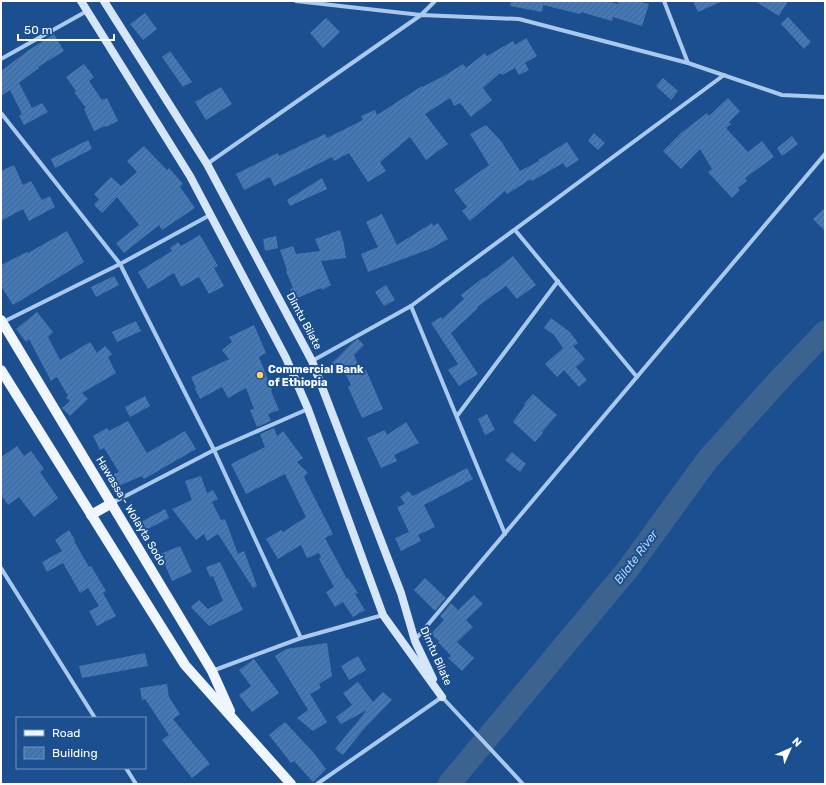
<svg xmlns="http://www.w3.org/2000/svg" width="826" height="785" viewBox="0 0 826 785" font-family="Rubik,sans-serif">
	<defs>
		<pattern id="building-hatch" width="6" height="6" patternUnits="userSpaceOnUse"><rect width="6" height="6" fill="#4478b7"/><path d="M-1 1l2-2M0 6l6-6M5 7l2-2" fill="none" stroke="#486282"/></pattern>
	</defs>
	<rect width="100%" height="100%" fill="#1b4f8f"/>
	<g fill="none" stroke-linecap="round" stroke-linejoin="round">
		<polyline stroke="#3c6290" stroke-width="23" points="449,784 628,569 708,459 780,379 825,332"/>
	</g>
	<g fill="url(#building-hatch)">
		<polygon points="511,1 607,1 618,4 618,1 637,1 649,4 642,26 613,17 612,21 581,12 580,14 543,5 542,12 510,6"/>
		<polygon points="693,1 723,1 698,12"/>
		<polygon points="755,1 788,1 779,16"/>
		<polygon points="145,13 157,29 143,40 130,24"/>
		<polygon points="788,17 811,42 804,49 781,24"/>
		<polygon points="326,18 340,32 323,48 310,33"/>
		<polygon points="54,34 64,51 38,67 39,68 19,83 32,108 42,103 48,112 24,125 19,116 22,114 10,90 1,96 1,71 29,50"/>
		<polygon points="526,38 537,56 525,63 529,70 519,75 515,68 502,75 500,73 483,88 492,100 471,117 460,103 454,106 450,98 425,114 448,144 426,160 410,137 380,162 386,171 368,182 349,153 334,161 332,157 274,186 270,177 244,190 236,174 278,153 279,156 325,134 327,138 363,120 361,116 375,110 377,115 422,86 422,87 444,76 463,64 466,68 485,53 487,56 513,41 515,45"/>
		<polygon points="170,51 192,82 183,87 162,57"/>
		<polygon points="84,64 94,77 89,81 102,100 107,98 118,121 106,127 105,126 94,131 84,109 86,108 74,92 76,91 66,77"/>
		<polygon points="663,78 678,91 671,100 656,86"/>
		<polygon points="221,87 232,104 206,120 195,102"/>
		<polygon points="728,98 740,111 729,122 731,124 726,128 748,152 762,141 774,157 745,178 747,181 738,188 740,190 732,198 708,172 712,169 700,149 681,169 663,151 681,133 707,113 709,116"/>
		<polygon points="486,125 501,141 520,171 539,161 538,160 567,142 579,160 566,168 563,163 532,181 531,179 507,194 505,191 470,221 462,211 467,207 454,190 489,165 470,134"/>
		<polygon points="594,133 605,143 598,150 588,141"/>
		<polygon points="792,136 798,144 782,156 777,148"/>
		<polygon points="88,140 92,149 55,168 51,159"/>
		<polygon points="144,146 167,170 169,168 183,184 180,187 195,208 162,230 159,225 124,253 116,243 139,225 117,197 102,213 94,205 99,199 94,194 111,177 121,186 137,172 127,161"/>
		<polygon points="14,165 23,185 31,181 42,200 50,196 55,207 29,221 23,209 1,221 1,171"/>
		<polygon points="322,178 327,189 290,206 287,200"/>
		<polygon points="825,208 825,231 813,219"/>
		<polygon points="382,214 397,245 432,223 433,226 438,223 448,239 430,249 368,272 361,254 378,247 366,222"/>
		<polygon points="340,230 344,244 346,258 321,261 331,285 322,290 321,288 295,299 290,289 293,288 286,271 287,270 280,250 293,246 296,254 320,251 315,239"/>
		<polygon points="67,231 84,262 13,305 1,286 1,265 27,252 28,253"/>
		<polygon points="200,235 218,266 214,268 224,286 209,294 199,277 181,287 174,273 148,289 138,272 172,251 170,248 178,242 181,246"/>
		<polygon points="276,236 278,248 265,251 263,239"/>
		<polygon points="513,256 536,285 517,299 506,286 477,307 478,308 451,333 478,374 459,386 448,370 458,364 431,323 441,317 442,319 464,299 461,295 484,277 485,278"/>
		<polygon points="114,276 119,285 96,297 91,287"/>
		<polygon points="386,285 395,300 384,306 375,292"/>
		<polygon points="37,312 53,332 48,337 60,360 90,342 97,353 105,346 112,354 108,357 116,373 82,393 88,399 70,416 62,408 70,401 66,398 68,396 57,377 51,381 29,339 26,342 16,329"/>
		<polygon points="551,318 570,332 578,343 573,346 585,359 576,367 587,380 579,387 564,370 557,377 545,364 563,348 554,335 544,328"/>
		<polygon points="136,321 141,331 117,342 112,332"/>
		<polygon points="254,325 266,353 259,357 272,390 271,391 279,410 268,414 271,421 257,427 250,410 254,409 246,388 228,398 222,387 200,399 195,389 196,388 191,377 229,359 222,350 232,342 229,337"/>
		<polygon points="358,339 364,345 354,355 361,372 366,370 383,409 362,418 348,387 351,385 342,366 336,371 330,365 353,342"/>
		<polygon points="533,394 557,415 542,432 543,433 535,442 513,422 525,405 524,404"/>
		<polygon points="145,396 150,406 130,417 125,407"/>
		<polygon points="487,414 495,430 485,435 478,419"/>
		<polygon points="128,421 147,453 185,431 196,449 144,479 142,476 116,487 111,475 119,472 104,448 100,450 93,436 107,428 109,431"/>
		<polygon points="406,422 419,443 394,455 397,461 381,468 367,438 385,430 387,435"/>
		<polygon points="274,428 277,436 283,431 303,458 297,462 308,473 304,477 333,534 325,538 347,579 348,578 358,593 355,594 365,610 353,617 343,602 335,607 326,592 334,587 319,559 321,558 319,553 307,558 301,545 278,559 266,539 281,530 283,532 306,517 285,474 246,494 231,464 265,447 260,434"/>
		<polygon points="17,446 24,456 31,451 44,469 40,472 58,498 34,517 19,497 8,505 1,495 1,457"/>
		<polygon points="512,452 526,464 520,472 505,460"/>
		<polygon points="467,468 473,479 424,505 435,527 418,535 421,541 401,551 395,538 409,532 397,507 405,504 400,497 408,491 413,496"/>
		<polygon points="201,476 207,493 213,490 218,499 212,502 221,520 225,519 238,554 244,551 257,586 253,588 218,534 207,541 204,534 196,540 172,509 192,500 185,481"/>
		<polygon points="165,509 169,518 144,531 139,523"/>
		<polygon points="69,530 75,540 74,541 89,567 91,566 106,591 103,593 116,616 97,626 89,611 99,606 88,588 80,593 63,563 47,572 42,562 62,551 55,540"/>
		<polygon points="180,546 192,572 172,581 160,554"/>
		<polygon points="220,562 243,610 209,626 191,607 199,600 208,609 223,601 213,576 210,577 206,567"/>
		<polygon points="425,578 446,598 435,611 414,590"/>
		<polygon points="474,595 483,604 466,620 473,627 457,642 474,658 462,671 448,658 451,656 438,642 439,641 431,634 444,620 440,616 451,603 458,610"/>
		<polygon points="327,643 332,676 319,684 321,688 310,694 327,722 313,731 297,718 308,710 275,656 286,649"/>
		<polygon points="145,653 148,666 82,678 79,666"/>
		<polygon points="358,656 366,670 349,680 341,666"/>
		<polygon points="254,659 279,693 252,712 239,695 251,686 239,670"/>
		<polygon points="358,682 373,702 383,692 392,700 363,730 343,755 335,749 367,710 341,724 336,717 352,705 343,693"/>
		<polygon points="167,684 169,697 180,714 173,719 210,764 192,778 162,740 169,735 145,699 142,700 140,688"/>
		<polygon points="285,722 313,752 326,769 313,782 294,761 291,763 269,735"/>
	</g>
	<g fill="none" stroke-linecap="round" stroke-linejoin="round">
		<g stroke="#a9c9ee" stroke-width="4">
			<polyline points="296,1 421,15 435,1"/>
			<polyline points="664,1 688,63"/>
			<polyline points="1,59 87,11"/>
			<polyline points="1,113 120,264 214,450 301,638"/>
			<polyline points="207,164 421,15 519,19 688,63 782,95 825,97"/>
			<polyline points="515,230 637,377"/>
			<polyline points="411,306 505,534"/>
			<polyline points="3,322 120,264 210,215"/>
			<polyline points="312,361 411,306 724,75"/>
			<polyline points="457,416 558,281"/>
			<polyline points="112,503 214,450 308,409"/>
			<polyline points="1,568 95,718"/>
			<polyline points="415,640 825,154"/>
			<polyline points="212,671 301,638 383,615"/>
			<polyline points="126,768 136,784"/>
			<polyline points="317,784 442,697 523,784"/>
		</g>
		<g stroke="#d6e6fa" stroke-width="8">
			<polyline points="81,1 190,176 286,358 308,409 383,615 442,697"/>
			<polyline points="104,1 207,164 312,361 401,593 415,641 433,679"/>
		</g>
		<g stroke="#f0f6ff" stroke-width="10">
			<polyline points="1,320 212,671 230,711"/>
			<polyline points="1,370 185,665 291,784"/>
			<polyline points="91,515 112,503"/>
		</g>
	</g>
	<circle fill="#ffd166" stroke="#1b4f8f" stroke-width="1.5" cx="260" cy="375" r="4"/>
	<g text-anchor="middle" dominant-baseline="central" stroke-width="4" stroke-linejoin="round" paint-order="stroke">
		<g font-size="11" fill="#fff" stroke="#1b4f8f">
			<text transform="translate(304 321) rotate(62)">Dimtu Bilate</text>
			<text transform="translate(131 511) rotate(59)">Hawassa - Wolayta Sodo</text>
			<text transform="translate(436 656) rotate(66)">Dimtu Bilate</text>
		</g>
		<g font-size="11" font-weight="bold" fill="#fff" stroke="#1b4f8f" text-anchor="start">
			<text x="268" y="369">Commercial Bank<tspan x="268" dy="13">of Ethiopia</tspan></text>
		</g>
		<g font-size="12" font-style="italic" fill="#b5d3f5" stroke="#1b4f8f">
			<text transform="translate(636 557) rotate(-53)">Bilate River</text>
		</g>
	</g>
	<rect width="826" height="785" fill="none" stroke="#ffffff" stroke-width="4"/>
	<rect x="16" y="717" width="130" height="52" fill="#1b4f8f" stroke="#7695bc"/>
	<rect x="24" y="730" width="20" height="6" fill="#f0f6ff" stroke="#7695bc"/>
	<text x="52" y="737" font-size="12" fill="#ffffff">Road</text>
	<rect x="24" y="747" width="20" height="12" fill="url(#building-hatch)" stroke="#7695bc"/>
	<text x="52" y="757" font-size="12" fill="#ffffff">Building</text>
	<g transform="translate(790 749) rotate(45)" stroke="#1b4f8f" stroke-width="3" paint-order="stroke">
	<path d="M0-3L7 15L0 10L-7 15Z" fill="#ffffff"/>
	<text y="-6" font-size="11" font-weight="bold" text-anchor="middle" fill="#ffffff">N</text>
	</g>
	<path d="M18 34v6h96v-6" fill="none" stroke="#ffffff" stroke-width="2"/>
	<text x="24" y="34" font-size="12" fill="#ffffff" stroke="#1b4f8f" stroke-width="3" paint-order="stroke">50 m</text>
</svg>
